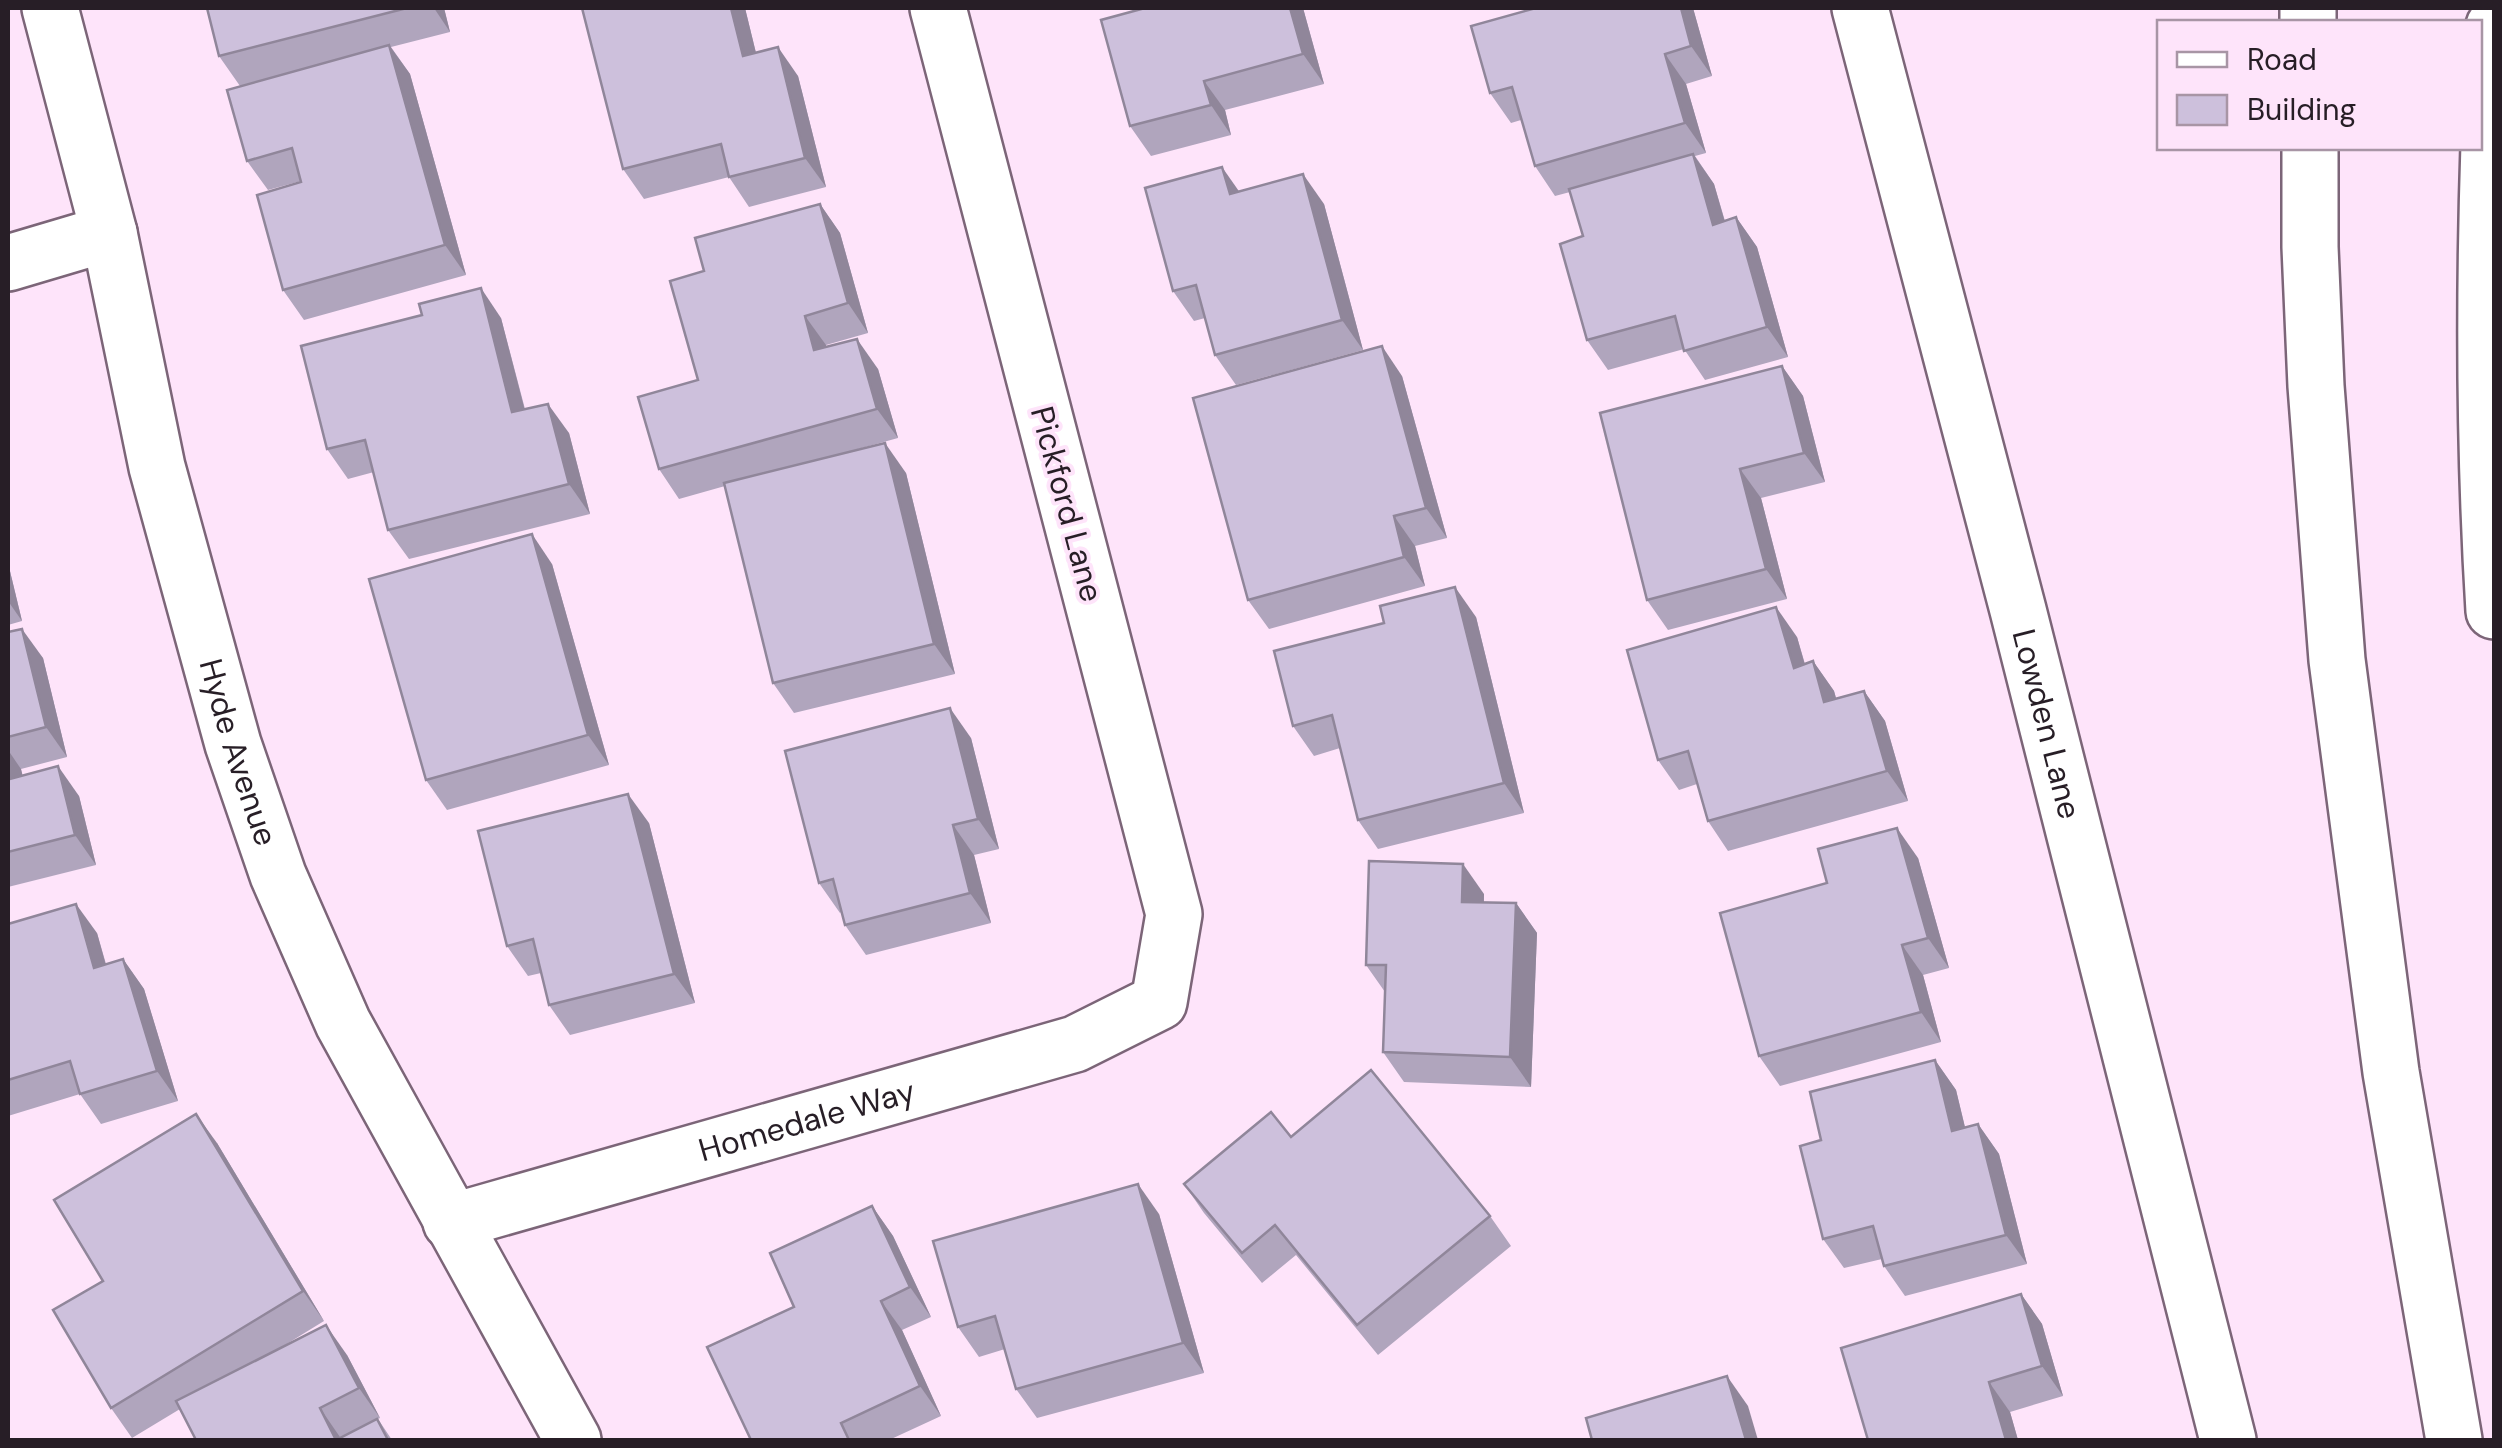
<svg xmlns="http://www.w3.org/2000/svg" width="2502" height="1448" viewBox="0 0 2502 1448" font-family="'DM Sans',sans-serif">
	<rect width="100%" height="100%" fill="#fee4fa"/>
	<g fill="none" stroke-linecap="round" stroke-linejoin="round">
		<g stroke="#7c6578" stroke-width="60">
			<g id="minor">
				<path id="s1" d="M50 8 109 233 157 467 233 744 278 875 343 1023 573 1440"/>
				<path id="s2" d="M1860 8 2018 610 2228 1440"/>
				<polyline points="8,263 109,233"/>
				<path id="s3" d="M451 1222 1075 1044 1159 1002 1174 914 938 8"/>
			</g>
		</g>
		<g stroke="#7c6578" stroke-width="60">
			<g id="motorway">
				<polyline points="2308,8 2308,22"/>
				<path d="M2494 26C2484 221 2482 417 2494 611"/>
				<polyline points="2310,148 2310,247 2316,386 2337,660 2391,1072 2454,1440"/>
			</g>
		</g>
		<use href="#minor" stroke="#fff" stroke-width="55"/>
		<use href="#motorway" stroke="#fff" stroke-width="55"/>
	</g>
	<g fill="#b0a5bd">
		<polygon points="207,8 444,8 450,32 391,47 410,74 466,275 304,320 283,290 301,181 268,190 247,161 240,86 219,56"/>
		<polygon points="582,8 745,8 756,53 798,76 826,187 749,207 729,177 644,199 623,169"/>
		<polygon points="1145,8 1303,8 1324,84 1225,110 1231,135 1151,156 1130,126"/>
		<polygon points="1536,8 1693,8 1712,76 1686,84 1706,153 1695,156 1714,184 1725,221 1736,217 1757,247 1788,357 1705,380 1684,349 1608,370 1587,340 1583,236 1570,192 1555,196 1535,166 1521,120 1511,123 1490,93"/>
		<polygon points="1239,191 1324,204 1363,350 1236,385 1215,355 1205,318 1194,321 1173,291"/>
		<polygon points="820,204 840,233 868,333 826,345 826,347 878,369 898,438 840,454 906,473 955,674 794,713 773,683 725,486 679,499 659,469 698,380 704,271"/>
		<polygon points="501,318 525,409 569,433 590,514 409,559 388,530 374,472 348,479 327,449"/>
		<polygon points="1782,366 1803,396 1825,482 1761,498 1787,599 1668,630 1647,600"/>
		<polygon points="1402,376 1447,538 1415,546 1425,586 1269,629 1248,600"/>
		<polygon points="8,563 22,621 8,625"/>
		<polygon points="552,564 609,765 447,810 426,780"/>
		<polygon points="1476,617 1524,813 1378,849 1358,820 1340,748 1314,756 1293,726"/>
		<polygon points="8,632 43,658 67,757 21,769 22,776 79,796 96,865 8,887"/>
		<polygon points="1797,637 1805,664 1813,661 1834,691 1836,698 1864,691 1885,721 1908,801 1728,851 1708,821 1697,784 1679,790 1658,760"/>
		<polygon points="971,738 999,849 974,855 991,923 866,955 845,925 841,912 840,913 819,883"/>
		<polygon points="649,823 695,1003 570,1035 549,1005 541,973 528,976 507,946"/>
		<polygon points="1918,858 1949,968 1923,975 1941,1042 1780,1086 1759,1056"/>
		<polygon points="1484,894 1484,902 1516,903 1537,933 1531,1087 1404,1082 1383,1052 1385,992 1366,965"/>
		<polygon points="8,924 97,933 106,964 123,959 144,989 178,1101 101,1124 80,1094 8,1116"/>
		<polygon points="1935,1060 1956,1090 1965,1127 1978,1124 1999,1154 2027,1264 1905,1296 1884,1266 1882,1259 1844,1268 1823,1239 1821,1140"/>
		<polygon points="1291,1137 1490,1216 1511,1246 1378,1355 1296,1255 1262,1283 1204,1213 1184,1184"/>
		<polygon points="217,1143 324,1321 272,1353 347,1355 380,1418 378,1419 392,1440 196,1440 180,1409 132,1438 111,1408 103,1281"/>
		<polygon points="872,1206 893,1236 931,1317 902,1330 941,1416 889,1440 751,1440 794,1307"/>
		<polygon points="1159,1214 1204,1373 1037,1418 1016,1389 1005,1349 979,1357 958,1327"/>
		<polygon points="2021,1294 2042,1324 2063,1396 2010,1412 2018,1440 1868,1440"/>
	</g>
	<g fill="#90869a">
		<polygon points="434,8 444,8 450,32"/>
		<polygon points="731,8 745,8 764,86 743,56"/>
		<polygon points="1290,8 1303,8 1324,84 1303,54"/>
		<polygon points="1681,8 1693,8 1712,76 1691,46"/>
		<polygon points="389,45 410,74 466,275 445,245"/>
		<polygon points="778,47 798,76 826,187 805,158"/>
		<polygon points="1665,54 1686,84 1706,153 1685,123"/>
		<polygon points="1204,81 1225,110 1231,135 1211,105"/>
		<polygon points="1693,154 1714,184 1734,254 1713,225"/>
		<polygon points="1222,167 1243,197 1230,194"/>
		<polygon points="1303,174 1324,204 1363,350 1342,320"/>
		<polygon points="820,204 840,233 868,333 848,303"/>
		<polygon points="1736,217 1757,247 1788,357 1767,327"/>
		<polygon points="481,288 501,318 533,442 512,412"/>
		<polygon points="805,316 826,345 835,380 814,350"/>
		<polygon points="857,339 878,369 898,438 877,409"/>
		<polygon points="1382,346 1402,376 1447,538 1426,508"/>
		<polygon points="1782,366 1803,396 1825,482 1804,453"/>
		<polygon points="548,404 569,433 590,514 569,484"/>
		<polygon points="885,443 906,473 955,674 934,644"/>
		<polygon points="1740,469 1761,498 1787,599 1766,569"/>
		<polygon points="1394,516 1415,546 1425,586 1404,557"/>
		<polygon points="532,534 552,564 609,765 588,735"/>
		<polygon points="8,563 22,621 8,601"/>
		<polygon points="1455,587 1476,617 1524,813 1504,783"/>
		<polygon points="1776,607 1797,637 1814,697 1794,668"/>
		<polygon points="22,629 43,658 67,757 46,727"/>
		<polygon points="1813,661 1834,691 1845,731 1824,702"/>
		<polygon points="1864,691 1885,721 1908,801 1887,771"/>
		<polygon points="950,708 971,738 999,849 978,819"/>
		<polygon points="8,750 21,769 31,809 10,779 8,768"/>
		<polygon points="58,766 79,796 96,865 75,835"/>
		<polygon points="628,794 649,823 695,1003 674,974"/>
		<polygon points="953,825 974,855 991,923 970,893"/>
		<polygon points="1897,828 1918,858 1949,968 1928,938"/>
		<polygon points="1463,864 1484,894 1483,931 1462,902"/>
		<polygon points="1516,903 1537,933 1531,1087 1510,1057"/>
		<polygon points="76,904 97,933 115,998 94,968"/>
		<polygon points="1902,945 1923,975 1941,1042 1921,1012"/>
		<polygon points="123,959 144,989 178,1101 157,1071"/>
		<polygon points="1935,1060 1956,1090 1973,1161 1952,1131"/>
		<polygon points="196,1114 217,1143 324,1321 303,1291"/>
		<polygon points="1978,1124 1999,1154 2027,1264 2006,1235"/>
		<polygon points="1138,1184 1159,1214 1204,1373 1183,1343"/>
		<polygon points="872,1206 893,1236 931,1317 910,1287"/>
		<polygon points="2021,1294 2042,1324 2063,1396 2042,1366"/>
		<polygon points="881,1301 902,1330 941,1416 920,1386"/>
		<polygon points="326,1325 347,1355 380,1418 359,1388"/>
		<polygon points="1727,1376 1748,1406 1758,1440 1746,1440"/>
		<polygon points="1989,1382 2010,1412 2018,1440 2006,1440"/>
		<polygon points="320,1408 342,1440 336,1440"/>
	</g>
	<g fill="#cdc0dc" stroke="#90869a" stroke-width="2.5">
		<polygon points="207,8 407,8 219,56"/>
		<polygon points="582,8 731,8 743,56 778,47 805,158 729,177 721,144 623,169"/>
		<polygon points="1145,8 1290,8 1303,54 1204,81 1211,105 1130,126 1101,20"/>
		<polygon points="1536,8 1681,8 1691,46 1665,54 1685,123 1535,166 1512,87 1490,93 1471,26"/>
		<polygon points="389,45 445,245 283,290 257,195 301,182 292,148 247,161 227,90"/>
		<polygon points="1693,154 1713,225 1736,217 1767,327 1684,351 1675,316 1587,340 1560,244 1583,236 1569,189"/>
		<polygon points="1222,167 1230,194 1303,174 1342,320 1215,355 1196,285 1173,291 1145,188"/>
		<polygon points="820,204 848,303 805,316 814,350 857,339 877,409 659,469 638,397 698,380 670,281 704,271 695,238"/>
		<polygon points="481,288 512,412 548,404 569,484 388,530 365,440 327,449 301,346 422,315 419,304"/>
		<polygon points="1382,346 1426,508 1394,516 1404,557 1248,600 1193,398"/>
		<polygon points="1782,366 1804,453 1740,469 1766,569 1647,600 1600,413"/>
		<polygon points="885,443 934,644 773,683 724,483"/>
		<polygon points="532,534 588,735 426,780 369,579"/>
		<polygon points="1455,587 1504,783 1358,820 1332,715 1293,726 1274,651 1384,623 1380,606"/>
		<polygon points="1776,607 1794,668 1813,661 1824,702 1864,691 1887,771 1708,821 1688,751 1658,760 1627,650"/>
		<polygon points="22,629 46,727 8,737 8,632"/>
		<polygon points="950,708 978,819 953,825 970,893 845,925 833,879 819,883 785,751"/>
		<polygon points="58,766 75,835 8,852 8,768 10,779"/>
		<polygon points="628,794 674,974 549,1005 533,939 507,946 478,831"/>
		<polygon points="1897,828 1928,938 1902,945 1921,1012 1759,1056 1720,913 1827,883 1818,849"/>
		<polygon points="1369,861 1463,864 1462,902 1516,903 1510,1057 1383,1052 1386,965 1366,965"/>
		<polygon points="76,904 94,968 123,959 157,1071 80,1094 70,1061 8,1080 8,924"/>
		<polygon points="1935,1060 1952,1131 1978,1124 2006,1235 1884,1266 1873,1226 1823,1239 1800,1146 1821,1140 1810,1092"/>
		<polygon points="1371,1070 1490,1216 1357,1325 1275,1225 1242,1253 1184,1184 1271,1112 1291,1137"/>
		<polygon points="196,1114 303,1291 111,1408 53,1310 103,1281 54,1200"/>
		<polygon points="1138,1184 1183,1343 1016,1389 995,1316 958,1327 933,1241"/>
		<polygon points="872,1206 910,1287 881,1301 920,1386 841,1423 849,1440 751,1440 707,1347 794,1307 770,1253"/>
		<polygon points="2021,1294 2042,1366 1989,1382 2006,1440 1868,1440 1841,1348"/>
		<polygon points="326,1325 359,1388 320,1408 336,1440 377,1419 388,1440 196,1440 176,1401"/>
		<polygon points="1727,1376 1746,1440 1592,1440 1586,1418"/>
	</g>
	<g text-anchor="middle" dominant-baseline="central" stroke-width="8" stroke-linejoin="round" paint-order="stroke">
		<g font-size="32" fill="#271e26" stroke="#fee4fa">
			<text transform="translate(1067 504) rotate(75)">Pickford Lane</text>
			<text stroke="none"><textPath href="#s2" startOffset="740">Lowden Lane</textPath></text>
			<text stroke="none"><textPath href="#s1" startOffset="768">Hyde Avenue</textPath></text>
			<text stroke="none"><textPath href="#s3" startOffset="370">Homedale Way</textPath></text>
		</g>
	</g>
	<rect width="2502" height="1448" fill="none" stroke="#271e26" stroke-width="20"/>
	<rect x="2157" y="20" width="325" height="130" fill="#fee4fa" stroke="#a895a5" stroke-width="2.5"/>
	<rect x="2177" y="52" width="50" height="15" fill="#ffffff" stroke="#a895a5" stroke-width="2.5"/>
	<text x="2247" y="70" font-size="30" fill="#271e26">Road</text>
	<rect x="2177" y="95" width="50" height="30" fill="#cdc0dc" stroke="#a895a5" stroke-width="2.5"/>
	<text x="2247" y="120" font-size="30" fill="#271e26">Building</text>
</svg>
